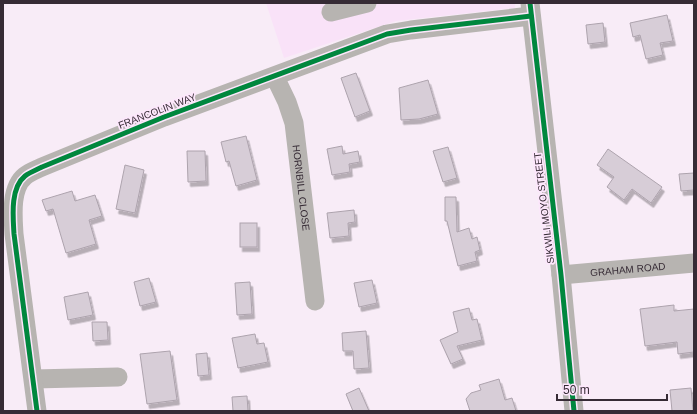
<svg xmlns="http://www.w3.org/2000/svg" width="697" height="414" viewBox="0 0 697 414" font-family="Arial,sans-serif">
	<defs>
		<filter id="shadow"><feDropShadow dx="2.5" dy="4.5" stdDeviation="0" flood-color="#0004"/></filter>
	</defs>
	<rect width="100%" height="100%" fill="#f8ecf7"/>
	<polygon fill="#f9e2f8" points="266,3 515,3 515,8 396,21 284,58"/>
	<g fill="#d7cdd7" stroke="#ada3ad" filter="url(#shadow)">
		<polygon points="667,15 673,41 660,43 663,55 646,59 640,35 633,37 630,23"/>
		<polygon points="603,23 605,42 588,44 586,25"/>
		<polygon points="356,73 370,111 355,117 341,78"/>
		<polygon points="428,80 438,114 419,119 401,120 399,88"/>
		<polygon points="246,136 257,180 236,186 229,161 226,162 221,142"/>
		<polygon points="342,146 343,154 358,151 360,162 349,164 350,172 332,175 327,149"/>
		<polygon points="448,147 457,178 443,182 433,151"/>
		<polygon points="608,149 662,187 651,203 632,189 624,200 607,187 614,177 597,165"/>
		<polygon points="187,151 205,151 206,181 188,182"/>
		<polygon points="125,165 144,170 135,213 116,209"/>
		<polygon points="694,173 694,190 681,191 679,174"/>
		<polygon points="72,191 75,201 95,195 102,216 89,220 96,244 66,253 53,209 46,211 42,200"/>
		<polygon points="445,197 456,197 457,232 469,228 472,239 477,237 480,250 475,252 477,261 458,266 447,221 445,221"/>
		<polygon points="354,210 355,222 348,223 349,236 330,238 327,213"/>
		<rect x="240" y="223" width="17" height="24"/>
		<polygon points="149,278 156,302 140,306 134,282"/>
		<polygon points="372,280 377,303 359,307 354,283"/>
		<polygon points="250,282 252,314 237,315 235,283"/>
		<polygon points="88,292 93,315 68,320 64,297"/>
		<polygon points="674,305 674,311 694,309 694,352 678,354 677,342 645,346 640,309"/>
		<polygon points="469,308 472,320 477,319 482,340 457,346 463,359 451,364 440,340 458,332 453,312"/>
		<polygon points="92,322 107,322 108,340 93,341"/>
		<polygon points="366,331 369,368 354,369 353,351 343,351 342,333"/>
		<polygon points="255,334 257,344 264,343 268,362 238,368 232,338"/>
		<polygon points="170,351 177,400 147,404 140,354"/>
		<polygon points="207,353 209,375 198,376 196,354"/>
		<polygon points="499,379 505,400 512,398 516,411 470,411 466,399 471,393 481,390 479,385"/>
		<polygon points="359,388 369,411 353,411 346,394"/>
		<polygon points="691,388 693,411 672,411 670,390"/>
		<polygon points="247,396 248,411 233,411 232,397"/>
	</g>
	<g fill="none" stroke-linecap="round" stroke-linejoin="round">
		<g stroke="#b7b4b1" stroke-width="19">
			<polyline points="530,3 561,275 574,411"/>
			<polyline points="331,12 367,3"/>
			<path id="s1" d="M275 77 287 102 294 123 315 301"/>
			<path id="s2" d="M561 275 694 263"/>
			<polyline points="34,379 118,377"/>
			<path d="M37 411 14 234C13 217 10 188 25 176 30 172 36 170 42 167L164 117 387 34 411 30 531 16"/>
		</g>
		<g stroke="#fde7fc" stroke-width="8">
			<g id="cycleway">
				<polyline points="530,3 561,275 574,411"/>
				<path d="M37 411 14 234C13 217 10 188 25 176 30 172 36 170 42 167L164 117 387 34 411 30 531 16"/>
			</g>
		</g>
		<use href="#cycleway" stroke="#00873e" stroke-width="5"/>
	</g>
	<g text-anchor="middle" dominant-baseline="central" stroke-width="3.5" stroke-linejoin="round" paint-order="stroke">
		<g font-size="10" fill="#362b35" stroke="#fde7fc">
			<text transform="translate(157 111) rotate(-21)">FRANCOLIN WAY</text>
			<text stroke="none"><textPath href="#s1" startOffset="115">HORNBILL CLOSE</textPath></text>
			<text transform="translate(544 208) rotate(-97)">SIKWILI MOYO STREET</text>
			<text stroke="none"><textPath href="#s2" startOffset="67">GRAHAM ROAD</textPath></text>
		</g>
	</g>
	<rect width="697" height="414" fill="none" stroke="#362b35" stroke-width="8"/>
	<path d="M557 394v6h110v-6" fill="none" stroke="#362b35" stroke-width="2"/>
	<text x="563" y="394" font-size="12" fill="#362b35" stroke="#fde7fc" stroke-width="3" paint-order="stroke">50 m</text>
</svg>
